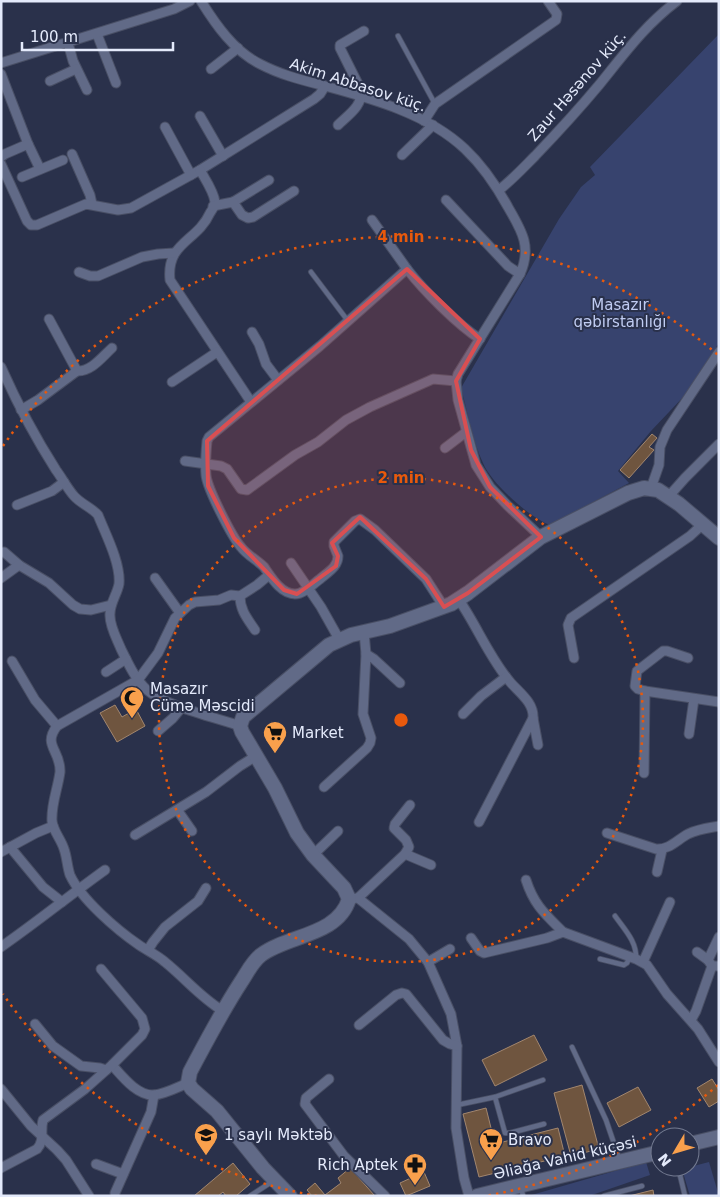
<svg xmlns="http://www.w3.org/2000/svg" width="720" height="1197" viewBox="0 0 720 1197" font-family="'DejaVu Sans',sans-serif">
	<rect width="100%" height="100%" fill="#2a314b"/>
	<g fill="#37436e">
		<path d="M719 34V343L687 393 651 431 618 471 629 483 550 525C530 518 491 483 483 463 472 439 468 413 461 388L559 219 581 187 595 175 590 167Z"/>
		<polygon points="646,1162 650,1175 589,1196 528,1196"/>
		<polygon points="709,1162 719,1196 690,1196 682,1169"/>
	</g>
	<g fill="#6f553f" stroke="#a2866e">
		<polygon points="652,434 657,438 649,447 654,450 629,478 620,470"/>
		<polygon points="115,705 122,717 136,709 145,726 117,742 100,713"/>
		<polygon points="534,1035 547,1060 495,1086 482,1060"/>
		<polygon points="712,1079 719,1090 719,1101 709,1107 697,1088"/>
		<polygon points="582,1085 599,1149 571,1156 554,1093"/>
		<polygon points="638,1087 651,1110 619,1127 607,1103"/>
		<polygon points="486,1108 495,1144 558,1128 565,1156 479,1177 463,1114"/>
		<polygon points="233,1163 250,1184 236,1196 226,1196 223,1192 218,1196 194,1196"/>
		<polygon points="350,1168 375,1196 312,1196 307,1190 315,1183 325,1195 341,1183 338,1178"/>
		<polygon points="424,1172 430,1186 406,1196 400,1183"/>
		<polygon points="653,1190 654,1196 629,1196"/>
	</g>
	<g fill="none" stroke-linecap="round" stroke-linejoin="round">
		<g stroke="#494f65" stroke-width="6">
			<g id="lane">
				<polyline points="398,36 435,104"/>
				<polyline points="311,272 348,321"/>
				<path d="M615 916C625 930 637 942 636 959"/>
				<polyline points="600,959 624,965 627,963 630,956"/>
				<polyline points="572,1047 606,1120 620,1161"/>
				<polyline points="495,1097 505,1133 510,1133 544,1124"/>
				<polyline points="457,1105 495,1097 543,1080"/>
				<polyline points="678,1167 685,1196"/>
				<polyline points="521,1187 523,1196"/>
				<polyline points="250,1196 273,1181"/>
				<polyline points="604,1196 642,1186"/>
			</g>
		</g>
		<g stroke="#494f65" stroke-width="11">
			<g id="street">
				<path d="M201 1C216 25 234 51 260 64 281 75 302 80 325 86 373 99 428 114 465 149 483 166 497 187 508 207 522 231 532 247 520 274L458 374 456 381 458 400 476 465 490 487 507 505 541 537"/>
				<polyline points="97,34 116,83"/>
				<polyline points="68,43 73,61 87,90"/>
				<polyline points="1,63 174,9 190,1"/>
				<polyline points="211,69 238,48"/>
				<polyline points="1,74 28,144 40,169"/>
				<polyline points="50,81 76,69"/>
				<polyline points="200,116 223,156"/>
				<polyline points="424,121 435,104 556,20 557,14 548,1"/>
				<path d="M338 125C348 115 363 106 361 90L340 48V45L364 31"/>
				<polyline points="165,127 191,175"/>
				<polyline points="72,154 90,195 92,204"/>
				<polyline points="402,155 433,125"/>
				<polyline points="1,157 5,154 28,144"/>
				<polyline points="1,164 27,221 31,225 37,225 86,204 118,210 131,208 200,170 314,99 320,94 325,86"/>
				<path d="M200 170C205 179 214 192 215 202 215 206 212 210 210 213 197 242 166 242 170 280L251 402"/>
				<polyline points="22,177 63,160"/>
				<path d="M499 190C512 180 523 168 535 156 557 133 579 109 599 85 625 53 644 26 677 1"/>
				<polyline points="446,200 508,266 520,274"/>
				<polyline points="233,202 269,180"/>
				<polyline points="213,206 233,202 242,215 248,218 253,217 294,191"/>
				<polyline points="372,220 407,269"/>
				<polyline points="79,272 90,276 98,276 142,257 158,254 174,253"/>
				<polyline points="49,319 77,371"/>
				<polyline points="252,332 259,344 266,364 278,380"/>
				<path d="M1 367C17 403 35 437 56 470 62 478 67 488 74 496 81 504 91 507 98 515 105 533 121 563 119 584 117 595 109 604 110 616 110 627 117 639 121 649 128 663 135 679 147 690 163 705 217 718 240 726"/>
				<polyline points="172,382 217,352"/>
				<path d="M21 410 38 400 77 371C91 372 102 357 112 348"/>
				<polyline points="445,448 466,432"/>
				<polyline points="185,461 221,466 227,469 241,489 247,490 295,455 318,442 346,420 370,407 433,379 456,381"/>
				<polyline points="651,488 659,465 660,447 667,430 719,352"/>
				<polyline points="669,496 685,478 719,444"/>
				<polyline points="17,505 52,491 64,482"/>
				<polyline points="4,552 19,565 49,583 73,605 80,609 91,610 111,605"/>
				<polyline points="291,563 321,607 339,639"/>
				<polyline points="1,578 19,565"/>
				<polyline points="155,578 180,613"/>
				<path d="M240 596C240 610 247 618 255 630"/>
				<path d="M459 600C477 626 490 659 511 683 520 693 534 703 533 718L479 822"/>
				<path d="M444 607 426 579 375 530 360 519 355 521 334 542V546L338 556C338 567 328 572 320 579 313 584 304 594 295 594 281 594 271 577 264 567 257 560 247 555 241 547 232 537 207 488 206 475 205 464 206 452 207 441L209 437 320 346 407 269C424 291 458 325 480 339"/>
				<polyline points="366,654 374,659 400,683"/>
				<polyline points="574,658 568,625 571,618 690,536 703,524"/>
				<polyline points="688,658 667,651 663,651 637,671 635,686 638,689 645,691 719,702"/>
				<polyline points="12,661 35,700 57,726"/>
				<polyline points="106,672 126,659"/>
				<polyline points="463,714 481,696 506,677"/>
				<polyline points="533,718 538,745"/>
				<polyline points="158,731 173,718 182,707"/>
				<polyline points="689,734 694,699"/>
				<polyline points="644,773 645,691"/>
				<polyline points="324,787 367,748 370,743 371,738 363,714 366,654 364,632"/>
				<polyline points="178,811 192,831"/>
				<path d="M607 833 656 849C669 850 677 840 688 834 698 829 708 828 719 826"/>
				<polyline points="135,835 206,792 240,766 256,756"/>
				<polyline points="10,847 43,887 62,902"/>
				<polyline points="1,852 36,833 53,826"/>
				<polyline points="405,854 431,865"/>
				<polyline points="313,855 338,831"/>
				<polyline points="657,872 662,850"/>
				<path d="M526 880C534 905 545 914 563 932"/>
				<polyline points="358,898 405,854 409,847 406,840 394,828 395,824 410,805"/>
				<polyline points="349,899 358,898 409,939 428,962 451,1014 457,1046 456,1128 464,1178 469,1196"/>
				<polyline points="471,938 480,951 484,953 547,938 563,932 636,959 647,965 667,994 698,1029 719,1062"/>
				<path d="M1 947C37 922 70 895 105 870"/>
				<polyline points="148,950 153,942 165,927 198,901 206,888"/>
				<polyline points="697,952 708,960"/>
				<polyline points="428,962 450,949"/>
				<polyline points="643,962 670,902"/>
				<polyline points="712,966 708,960 719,937"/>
				<path d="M223 1011C200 997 186 979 165 962 157 955 148 951 139 945 117 930 81 899 70 875 67 866 67 857 64 849 61 839 53 831 52 821 51 804 58 788 60 772 61 750 42 746 57 726L138 680 158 653 175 618 189 605 195 602 219 600 231 595 240 596 257 585 269 575"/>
				<polyline points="691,1020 696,1011 712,966 719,966"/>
				<polyline points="35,1024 53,1046 81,1066 100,1068 106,1070"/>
				<polyline points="359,1025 396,995 402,993 406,994 443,1040 450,1044 457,1046"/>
				<path d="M112 1065C122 1076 137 1096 154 1095 165 1094 178 1087 188 1083"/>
				<polyline points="329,1079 306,1098 305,1104 344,1156 385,1196"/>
				<polyline points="1,1089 31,1126 57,1150 66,1160 89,1196"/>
				<polyline points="96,1164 123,1174"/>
				<path d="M1 1168 37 1149C45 1140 40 1131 43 1120L85 1089 112 1065 142 1035 145 1029 142 1018 101 969"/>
				<polyline points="115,1193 151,1112 154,1095"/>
			</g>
		</g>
		<g stroke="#494f65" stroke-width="16">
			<g id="secondary">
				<polyline points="690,1144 719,1137"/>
				<path d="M290 1196 263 1168 217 1111 192 1089 188 1083 190 1072C206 1042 222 1011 241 982 247 973 252 962 261 955 287 935 338 936 349 899L344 888 313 855 297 833 275 788 242 732 240 726 243 717 329 645 351 635 390 626 451 604 468 593 541 537 628 493 644 488 658 490 679 504 719 538"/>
				<polyline points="477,1196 660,1152"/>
			</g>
		</g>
		<use href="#lane" stroke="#616a87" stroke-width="4.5"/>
		<use href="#street" stroke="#616a87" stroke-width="9"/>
		<use href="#secondary" stroke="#616a87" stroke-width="14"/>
	</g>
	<path fill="#d94f52" fill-opacity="0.2" stroke="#d94f52" stroke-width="4" stroke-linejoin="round" d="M407 269 480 339 456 381 471 450 490 487 541 537 468 593 444 607 426 579 360 517 332 543 338 556 336 566 297 594 284 590 234 538 208 486 207 441Z"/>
	<g fill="none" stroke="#e8590c" stroke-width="2.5" stroke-dasharray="2.5 5">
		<circle cx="401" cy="720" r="242"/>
		<path d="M718 1085A483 483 0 0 1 485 1196M317 1196A483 483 0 0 1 3 994M3 446A483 483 0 0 1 718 355"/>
	</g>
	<defs>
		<g id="mosque-pin" transform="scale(1.25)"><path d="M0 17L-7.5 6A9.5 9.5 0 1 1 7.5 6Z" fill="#f9a04c" stroke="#2a314b"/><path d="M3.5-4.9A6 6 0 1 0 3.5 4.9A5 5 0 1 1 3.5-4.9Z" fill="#111"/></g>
		<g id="supermarket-pin" transform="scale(1.25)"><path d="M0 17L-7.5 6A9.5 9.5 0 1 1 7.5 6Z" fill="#f9a04c" stroke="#2a314b"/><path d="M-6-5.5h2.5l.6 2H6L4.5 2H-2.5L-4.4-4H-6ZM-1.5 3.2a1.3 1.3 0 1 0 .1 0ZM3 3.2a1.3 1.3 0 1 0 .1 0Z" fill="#111"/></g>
		<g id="school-pin" transform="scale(1.25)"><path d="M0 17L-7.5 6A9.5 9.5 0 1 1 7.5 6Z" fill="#f9a04c" stroke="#2a314b"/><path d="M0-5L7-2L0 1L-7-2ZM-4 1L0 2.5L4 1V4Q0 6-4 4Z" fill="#111"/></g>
		<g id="pharmacy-pin" transform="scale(1.25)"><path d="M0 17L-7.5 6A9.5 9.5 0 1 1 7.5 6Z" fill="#f9a04c" stroke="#2a314b"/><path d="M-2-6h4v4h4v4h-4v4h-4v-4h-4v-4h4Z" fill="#111"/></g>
	</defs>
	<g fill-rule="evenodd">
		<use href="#mosque-pin" x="132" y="698"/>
		<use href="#supermarket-pin" x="275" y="733"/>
		<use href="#school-pin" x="206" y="1135"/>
		<use href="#supermarket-pin" x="491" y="1140"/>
		<use href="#pharmacy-pin" x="415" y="1165"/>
	</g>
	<g text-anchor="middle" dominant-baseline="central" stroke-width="4" stroke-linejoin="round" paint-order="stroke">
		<g font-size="15" fill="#e4eafb" stroke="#2a314b">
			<text transform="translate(358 85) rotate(18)">Akim Abbasov küç.</text>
			<text transform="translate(577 86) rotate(-49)">Zaur Həsənov küç.</text>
			<text transform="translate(565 1158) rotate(-13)">Əliağa Vahid küçəsi</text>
		</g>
		<g font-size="15" fill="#c0ccf2" stroke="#2a314b">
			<text x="620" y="305">Masazır<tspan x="620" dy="17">qəbirstanlığı</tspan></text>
		</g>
		<g font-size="15" fill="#e4eafb" stroke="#2a314b" text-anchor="start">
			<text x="150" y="689">Masazır<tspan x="150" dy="17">Cümə Məscidi</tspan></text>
			<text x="292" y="733">Market</text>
			<text x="224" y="1135">1 saylı Məktəb</text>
			<text x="508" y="1140">Bravo</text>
			<text x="398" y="1165" text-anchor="end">Rich Aptek</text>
		</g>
	</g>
	<circle cx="401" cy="720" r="8" fill="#e8590c" stroke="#2a314b" stroke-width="2.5"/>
	<g font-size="15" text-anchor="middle" font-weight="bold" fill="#e8590c" stroke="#2a314b" stroke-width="4" stroke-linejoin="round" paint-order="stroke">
		<text x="401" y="242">4 min</text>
		<text x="401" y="483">2 min</text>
	</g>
	<rect width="720" height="1197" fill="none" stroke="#e4eafb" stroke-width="5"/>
	<g transform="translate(675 1152) rotate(232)"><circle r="24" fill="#2a314b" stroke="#747b91"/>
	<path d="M0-4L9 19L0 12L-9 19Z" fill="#f9a04c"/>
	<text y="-8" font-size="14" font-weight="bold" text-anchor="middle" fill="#e4eafb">N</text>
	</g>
	<path d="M22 42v8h151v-8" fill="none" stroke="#e4eafb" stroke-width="2.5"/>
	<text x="30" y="42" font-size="15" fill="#e4eafb" stroke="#2a314b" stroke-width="4" paint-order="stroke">100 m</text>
</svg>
